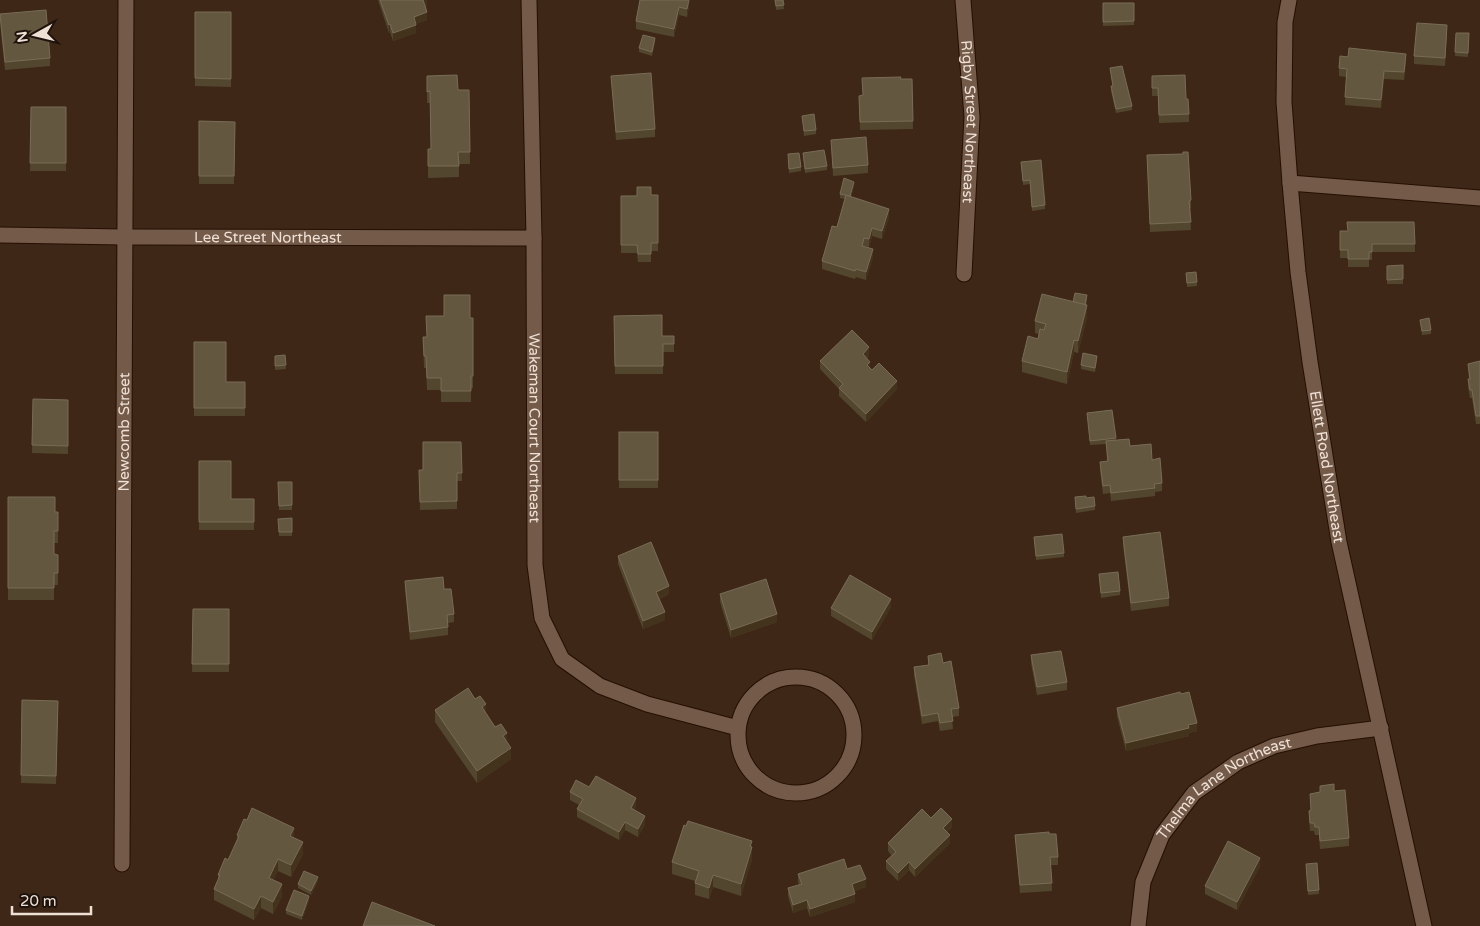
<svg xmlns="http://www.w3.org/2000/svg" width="1480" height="926" viewBox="0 0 1480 926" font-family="'Varela Round',sans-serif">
	<rect width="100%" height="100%" fill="#3e2717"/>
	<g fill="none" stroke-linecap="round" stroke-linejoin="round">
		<g stroke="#240f02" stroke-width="17">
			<g id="street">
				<path id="s1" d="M529 0 534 238 535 565 542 618 562 659 600 686 647 704 738 728"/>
				<path id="s2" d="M963 0 972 117 964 274"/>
				<path id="s3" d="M1289 0 1285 22 1284 102 1290 183 1298 272 1310 362 1339 542 1424 926"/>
				<polyline points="1290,183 1480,198"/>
				<path id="s4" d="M0 235 124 237 534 238"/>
				<circle cx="796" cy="735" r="58"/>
				<path id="s5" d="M122 864 126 0"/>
				<path id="s6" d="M1138 926 1143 882 1162 835 1194 793 1238 762 1274 746 1317 736 1381 728"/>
			</g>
		</g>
		<use href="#street" stroke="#745a49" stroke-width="15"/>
	</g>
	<g fill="#52472e">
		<polygon points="378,0 427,0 427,6 426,7 427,20 416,24 416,33 393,41 390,32 389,33"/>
		<polygon points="640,0 689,7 687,17 679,15 674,37 636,29 636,21"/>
		<polygon points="775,0 783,0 784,9 776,10"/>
		<polygon points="1103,3 1134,3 1134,25 1103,26"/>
		<polygon points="195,12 231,12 231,87 195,86"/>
		<polygon points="0,14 50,58 50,66 5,70 0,22"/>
		<polygon points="1447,33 1445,66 1414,64 1414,56"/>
		<polygon points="1456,33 1469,33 1468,57 1455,56"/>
		<polygon points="655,42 652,56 639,52 639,48"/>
		<polygon points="1406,62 1404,80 1384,79 1381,108 1345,105 1346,77 1339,76 1339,68"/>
		<polygon points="1110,68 1132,106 1132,110 1116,113 1111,91 1111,86 1113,86"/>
		<polygon points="427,76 458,90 469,90 470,164 459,164 459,177 428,178 428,149 431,149 430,103 427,103"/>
		<polygon points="611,76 655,129 655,137 616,140"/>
		<polygon points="1152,76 1186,99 1189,114 1189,122 1159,123 1158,96 1152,96"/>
		<polygon points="912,79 913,129 860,130 859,96 863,95"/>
		<polygon points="31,107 66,107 66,171 30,171"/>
		<polygon points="802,116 816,130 816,134 804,136"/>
		<polygon points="199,121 235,122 234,184 199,184"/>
		<polygon points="831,140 868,165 868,173 833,176"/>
		<polygon points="803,153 827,166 827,170 805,173"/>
		<polygon points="1147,155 1191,200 1191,208 1190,209 1191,230 1150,232"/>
		<polygon points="788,158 801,167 801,171 789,173"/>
		<polygon points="1021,162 1045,205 1045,209 1032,211 1030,184 1023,185"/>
		<polygon points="854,186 851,197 889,217 882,239 872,236 869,247 864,246 864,247 873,257 866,280 856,277 855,279 822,269 822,261 837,227 845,199 840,198 840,194"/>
		<polygon points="658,195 658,251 651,251 651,262 638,262 637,253 621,253 621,196"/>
		<polygon points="1414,222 1415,252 1372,252 1372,260 1369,260 1369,267 1348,267 1348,258 1340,258 1340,231 1347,231"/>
		<polygon points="1403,265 1403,284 1387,284 1387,266"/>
		<polygon points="1186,273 1197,282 1197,286 1187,287"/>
		<polygon points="1087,299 1086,305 1087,317 1078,353 1074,352 1067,384 1022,372 1022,361 1038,339 1039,334 1035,333 1035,321 1073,302"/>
		<polygon points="614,316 662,336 674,336 674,352 663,352 663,374 615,374"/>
		<polygon points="470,318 473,376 473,388 471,388 471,402 441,402 441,390 427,390 426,368 424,368 423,337 426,337"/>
		<polygon points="1420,320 1431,330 1431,334 1422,335"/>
		<polygon points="194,342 226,382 245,382 245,416 194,416"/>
		<polygon points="285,355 286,369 275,370 275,356"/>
		<polygon points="869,355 867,358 870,369 897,389 866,422 839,396 839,389 820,369 820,361"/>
		<polygon points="1097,360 1095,372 1081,369 1081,365"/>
		<polygon points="1480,361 1480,424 1476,424 1472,398 1470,398 1468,387 1468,379 1469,379 1468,364"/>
		<polygon points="33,399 68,400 68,454 32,453"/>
		<polygon points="1112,410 1116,440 1130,446 1152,460 1162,483 1162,491 1155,492 1155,496 1111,501 1110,493 1103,494 1100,470 1100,462 1107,461 1106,444 1090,445 1087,413"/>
		<rect x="619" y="432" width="39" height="56"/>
		<polygon points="461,442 462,481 457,481 457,509 420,510 419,470 423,470"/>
		<polygon points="199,461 231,499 254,499 254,530 199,530"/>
		<polygon points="278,482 292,482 292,510 279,510"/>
		<polygon points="8,497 55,512 58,512 58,543 54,543 54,554 58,555 58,585 54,585 54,600 8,600"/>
		<polygon points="1075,497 1086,498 1095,506 1095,510 1076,513"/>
		<polygon points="292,518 292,536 279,536 278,519"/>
		<polygon points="1034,537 1064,553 1064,557 1036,560"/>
		<polygon points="1123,537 1169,598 1169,606 1131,611 1123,545"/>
		<polygon points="618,556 669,594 659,599 665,620 643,629 618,564"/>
		<polygon points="1099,574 1120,591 1120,595 1101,598"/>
		<polygon points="405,581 444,589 454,614 454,622 448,623 448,635 410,640 405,589"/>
		<polygon points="720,594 777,622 731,638 720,602"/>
		<polygon points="891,607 872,640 831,616 831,608"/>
		<polygon points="193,609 229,609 229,672 192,672"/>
		<polygon points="1031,655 1067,682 1067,690 1037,695 1031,663"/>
		<polygon points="928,656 943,663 959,708 959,716 952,717 953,729 940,731 938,721 922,724 914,675 914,667 928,665"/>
		<polygon points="475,699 507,742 511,759 477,783 435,722 435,710"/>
		<polygon points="22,700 58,701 56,784 21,783"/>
		<polygon points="1117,708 1197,731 1189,733 1189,736 1126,751 1117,716"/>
		<polygon points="1320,786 1334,791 1349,838 1349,846 1320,849 1319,835 1315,835 1314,831 1310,831 1309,819 1309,811 1311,810 1310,794 1320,792"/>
		<polygon points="589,787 636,806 634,810 645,824 638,837 625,830 619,840 577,817 577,809 579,805 570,800 570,792"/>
		<polygon points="931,818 952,827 947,832 950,843 915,877 909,870 898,881 886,869 886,861 892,856 888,851 888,843"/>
		<polygon points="1049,834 1058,857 1058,865 1051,865 1052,891 1020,893 1015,835"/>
		<polygon points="237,835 294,838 303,854 291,877 278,871 273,880 282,896 273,914 261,908 254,920 214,900 214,889 218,880 218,875 228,860 237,841"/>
		<polygon points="752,841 752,859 741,896 713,887 709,899 695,895 695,881 672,874 672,862"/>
		<polygon points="1260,866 1237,910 1205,894 1205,886"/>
		<polygon points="1306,868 1319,890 1319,894 1308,895"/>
		<polygon points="847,869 866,887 855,891 855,902 810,917 807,908 793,913 788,896 788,888 799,885 798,882 798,874"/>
		<polygon points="318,881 311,895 298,888 298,884"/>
		<polygon points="309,900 302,920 286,914 286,910"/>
	</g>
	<g fill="#43331d">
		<polygon points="423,0 427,0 427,6 423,8"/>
		<polygon points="689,0 689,7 687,17 687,9"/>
		<polygon points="679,7 679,15 674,37 674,29"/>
		<polygon points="427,12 427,20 414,25 414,17"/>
		<polygon points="390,24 390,32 389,33 389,25"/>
		<polygon points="416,25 416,33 393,41 393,33"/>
		<polygon points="655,38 655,42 652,56 652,52"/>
		<polygon points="1384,71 1384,79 1381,108 1381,100"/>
		<polygon points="854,182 854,186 850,201 850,196"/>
		<polygon points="889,209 889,217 882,239 882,231"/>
		<polygon points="872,228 872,236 869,247 869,239"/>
		<polygon points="873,249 873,257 866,280 866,272"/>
		<polygon points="1087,305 1087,317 1078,353 1078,341"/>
		<polygon points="1074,340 1074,352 1067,384 1067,372"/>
		<polygon points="869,347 869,355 863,362 863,354"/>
		<polygon points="870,362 870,370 867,365"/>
		<polygon points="897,381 897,389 866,422 866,414"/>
		<polygon points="669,586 669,594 656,600 656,592"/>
		<polygon points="891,599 891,607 872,640 872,632"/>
		<polygon points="665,612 665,620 643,629 643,621"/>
		<polygon points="777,614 777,622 731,638 731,630"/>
		<polygon points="486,704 486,716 482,707"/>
		<polygon points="1197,723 1197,731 1189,733 1189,736 1126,751 1126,743"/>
		<polygon points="507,733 507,745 503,736"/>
		<polygon points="511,748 511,759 477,783 477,771"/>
		<polygon points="636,798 636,806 631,816 631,808"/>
		<polygon points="645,816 645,824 638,837 638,829"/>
		<polygon points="952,819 952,827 943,836 943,828"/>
		<polygon points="625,822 625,830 619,840 619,832"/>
		<polygon points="294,828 294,840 290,836"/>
		<polygon points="950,835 950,843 915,877 915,869"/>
		<polygon points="752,841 752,859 741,896 741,884"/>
		<polygon points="303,842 303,854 291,877 291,865"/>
		<polygon points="1260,858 1260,866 1237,910 1237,902"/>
		<polygon points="278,859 278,871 269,890 269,878"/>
		<polygon points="909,862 909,870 898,881 898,873"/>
		<polygon points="713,875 713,887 709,899 709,888"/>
		<polygon points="318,877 318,881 311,895 311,891"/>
		<polygon points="866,879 866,887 852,892 852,884"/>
		<polygon points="282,884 282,896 273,914 273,902"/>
		<polygon points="855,894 855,902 810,917 810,909"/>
		<polygon points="261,896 261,908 254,920 254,909"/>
		<polygon points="309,896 309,900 302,920 302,916"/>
		<polygon points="807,900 807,908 793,913 793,905"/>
	</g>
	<g fill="#635740" stroke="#796c57">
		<polygon points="380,0 423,0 427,12 414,17 416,25 393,33 390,24 389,25"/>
		<polygon points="640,0 689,0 687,9 679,7 674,29 636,21"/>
		<polygon points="775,0 783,0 784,5 776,6"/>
		<polygon points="1103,3 1134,3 1134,21 1103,22"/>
		<polygon points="46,10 50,58 5,62 0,14"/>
		<polygon points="195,12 231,12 231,79 195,78"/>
		<polygon points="1417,23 1447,25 1445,58 1414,56"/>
		<polygon points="1456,33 1469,33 1468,53 1455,52"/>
		<polygon points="643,35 655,38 652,52 639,48"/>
		<polygon points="1349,48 1406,54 1404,72 1384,71 1381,100 1345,97 1347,69 1339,68 1340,56 1348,57"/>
		<polygon points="1122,66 1132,106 1116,109 1111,86 1113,86 1110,68"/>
		<polygon points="651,73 655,129 616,132 611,76"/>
		<polygon points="457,75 458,90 469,90 470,152 458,152 459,166 428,166 428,149 431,149 430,91 427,92 427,76"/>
		<polygon points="1185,75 1186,99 1188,99 1189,114 1159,115 1158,88 1152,88 1152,76"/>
		<polygon points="901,77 900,79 912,79 913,121 860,122 859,96 863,95 862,78"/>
		<polygon points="31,107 66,107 66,163 30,163"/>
		<polygon points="814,114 816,130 804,131 802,116"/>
		<polygon points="199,121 235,122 234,176 199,176"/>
		<polygon points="866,137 868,165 833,168 831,140"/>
		<polygon points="824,150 827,166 805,169 803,153"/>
		<polygon points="1183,152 1188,152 1191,200 1189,201 1191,222 1150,224 1147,155 1183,154"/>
		<polygon points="799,153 801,167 789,169 788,154"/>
		<polygon points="1041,160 1045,205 1032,207 1030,180 1023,181 1021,162"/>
		<polygon points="844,178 854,182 850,196 840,194"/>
		<polygon points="637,187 651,187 651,195 658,195 658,243 651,243 651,254 638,254 637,245 621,245 621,196 637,196"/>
		<polygon points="846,195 889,209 882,231 872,228 869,239 864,238 862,246 873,249 866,272 856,269 855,271 822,261 832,226 837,227"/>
		<polygon points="1347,222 1414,222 1415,244 1372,244 1372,252 1369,252 1369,259 1348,259 1348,250 1340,250 1340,231 1348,231"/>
		<polygon points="1403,265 1403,279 1387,280 1387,266"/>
		<polygon points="1196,272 1197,282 1187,283 1186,273"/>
		<polygon points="1075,293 1087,295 1085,305 1073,302"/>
		<polygon points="1042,294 1087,305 1078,341 1074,340 1067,372 1022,361 1028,336 1038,339 1040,329 1044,330 1046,324 1035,321"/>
		<polygon points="444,295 470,295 470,318 473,318 473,376 471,376 471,391 441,391 441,378 427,378 426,356 424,356 423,337 427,337 426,316 444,316"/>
		<polygon points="662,315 662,336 674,336 674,344 663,344 663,366 615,366 614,316"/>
		<polygon points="1429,318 1431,330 1422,331 1420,320"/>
		<polygon points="852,330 869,347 863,354 870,362 867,365 872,370 879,363 897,381 866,414 839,388 843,384 820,361"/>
		<polygon points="194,342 226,342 226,382 245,382 245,408 194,408"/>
		<polygon points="1083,353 1097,356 1095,368 1081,365"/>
		<polygon points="285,355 286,365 275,366 275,356"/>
		<polygon points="1480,361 1480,416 1476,416 1472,390 1470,390 1468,379 1470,379 1468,364"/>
		<polygon points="33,399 68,400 68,446 32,445"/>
		<polygon points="1112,410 1116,438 1090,441 1087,413"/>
		<rect x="619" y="432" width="39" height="48"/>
		<polygon points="1129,439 1130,446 1151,444 1152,460 1160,458 1162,483 1154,484 1155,488 1111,493 1110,485 1103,486 1100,462 1108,461 1106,441"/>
		<polygon points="423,442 461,442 462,473 457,473 457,501 420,502 419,470 423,470"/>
		<polygon points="199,461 231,461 231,499 254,499 254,522 199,522"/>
		<polygon points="278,482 292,482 292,505 279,506"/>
		<polygon points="1086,496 1086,498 1094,497 1095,506 1076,509 1075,497"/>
		<polygon points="8,497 55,497 55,512 58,512 58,531 54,531 54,554 58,555 58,573 54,573 54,588 8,588"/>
		<polygon points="292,518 292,532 279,532 278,519"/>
		<polygon points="1160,532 1169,598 1131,603 1123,537"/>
		<polygon points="1062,534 1064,553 1036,556 1034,537"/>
		<polygon points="651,542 669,586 656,592 665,612 643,621 618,556"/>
		<polygon points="1118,572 1120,591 1101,593 1099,574"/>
		<polygon points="850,575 891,599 872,632 831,608"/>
		<polygon points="443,577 444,589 451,589 454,614 447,615 448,627 410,632 405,581"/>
		<polygon points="766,579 777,614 731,630 720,594"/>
		<polygon points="193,609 229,609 229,664 192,664"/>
		<polygon points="1061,651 1067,682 1037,687 1031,655"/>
		<polygon points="941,653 943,663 951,661 959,708 951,709 953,721 940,723 938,713 922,716 914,667 929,665 928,656"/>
		<polygon points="468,688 475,699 480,696 486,704 482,707 495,727 501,724 507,733 503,736 511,748 477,771 435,710"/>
		<polygon points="1180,692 1181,694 1189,692 1197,723 1188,725 1189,728 1126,743 1117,708"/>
		<polygon points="22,700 58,701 56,776 21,775"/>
		<polygon points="596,776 636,798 631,808 645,816 638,829 625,822 619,832 577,809 583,799 570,792 576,780 589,787"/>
		<polygon points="1334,784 1334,791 1345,790 1349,838 1320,841 1319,827 1315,827 1314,823 1310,823 1309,811 1311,810 1310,794 1320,792 1320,786"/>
		<polygon points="252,808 294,828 290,836 303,842 291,865 278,859 269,878 282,884 273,902 261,896 254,909 214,889 220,875 218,875 225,858 228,860 239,836 237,835 244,819 247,820"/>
		<polygon points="941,808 952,819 943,828 950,835 915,869 909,862 898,873 886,861 896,852 888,843 922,809 931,818"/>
		<polygon points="688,821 752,841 750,846 752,847 741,884 713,875 709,888 695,883 699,871 672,862 684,825 686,826"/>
		<polygon points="1049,832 1049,834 1056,834 1058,857 1050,857 1052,883 1020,885 1015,835"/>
		<polygon points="1228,841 1260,858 1237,902 1205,886"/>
		<polygon points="844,859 847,869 860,865 866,879 852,884 855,894 810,909 807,900 793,905 788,888 802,884 798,874"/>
		<polygon points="1317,863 1319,890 1308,891 1306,864"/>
		<polygon points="304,871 318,877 311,891 298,884"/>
		<polygon points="294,890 309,896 302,916 286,910"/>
		<polygon points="372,902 435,926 363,926"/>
	</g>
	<g text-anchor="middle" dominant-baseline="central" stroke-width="5" stroke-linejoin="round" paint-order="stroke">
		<g font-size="15" fill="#efe0d6" stroke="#1d130c">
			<text stroke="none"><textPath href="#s2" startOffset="122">Rigby Street Northeast</textPath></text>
			<text stroke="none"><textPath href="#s4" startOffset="268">Lee Street Northeast</textPath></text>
			<text stroke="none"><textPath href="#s1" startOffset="428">Wakeman Court Northeast</textPath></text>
			<text stroke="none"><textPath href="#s5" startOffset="432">Newcomb Street</textPath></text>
			<text stroke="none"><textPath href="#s3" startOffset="470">Ellett Road Northeast</textPath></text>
			<text stroke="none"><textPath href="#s6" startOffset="175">Thelma Lane Northeast</textPath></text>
		</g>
	</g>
	<g transform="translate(35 35) rotate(262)" stroke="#1d130c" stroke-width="4" paint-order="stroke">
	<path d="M0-4L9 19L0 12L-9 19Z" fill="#efe0d6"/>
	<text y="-8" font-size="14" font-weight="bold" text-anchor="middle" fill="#efe0d6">N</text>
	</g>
	<path d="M12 906v8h79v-8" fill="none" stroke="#efe0d6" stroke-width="2.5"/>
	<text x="20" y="906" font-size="15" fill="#efe0d6" stroke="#1d130c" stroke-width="4" paint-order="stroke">20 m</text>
</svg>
